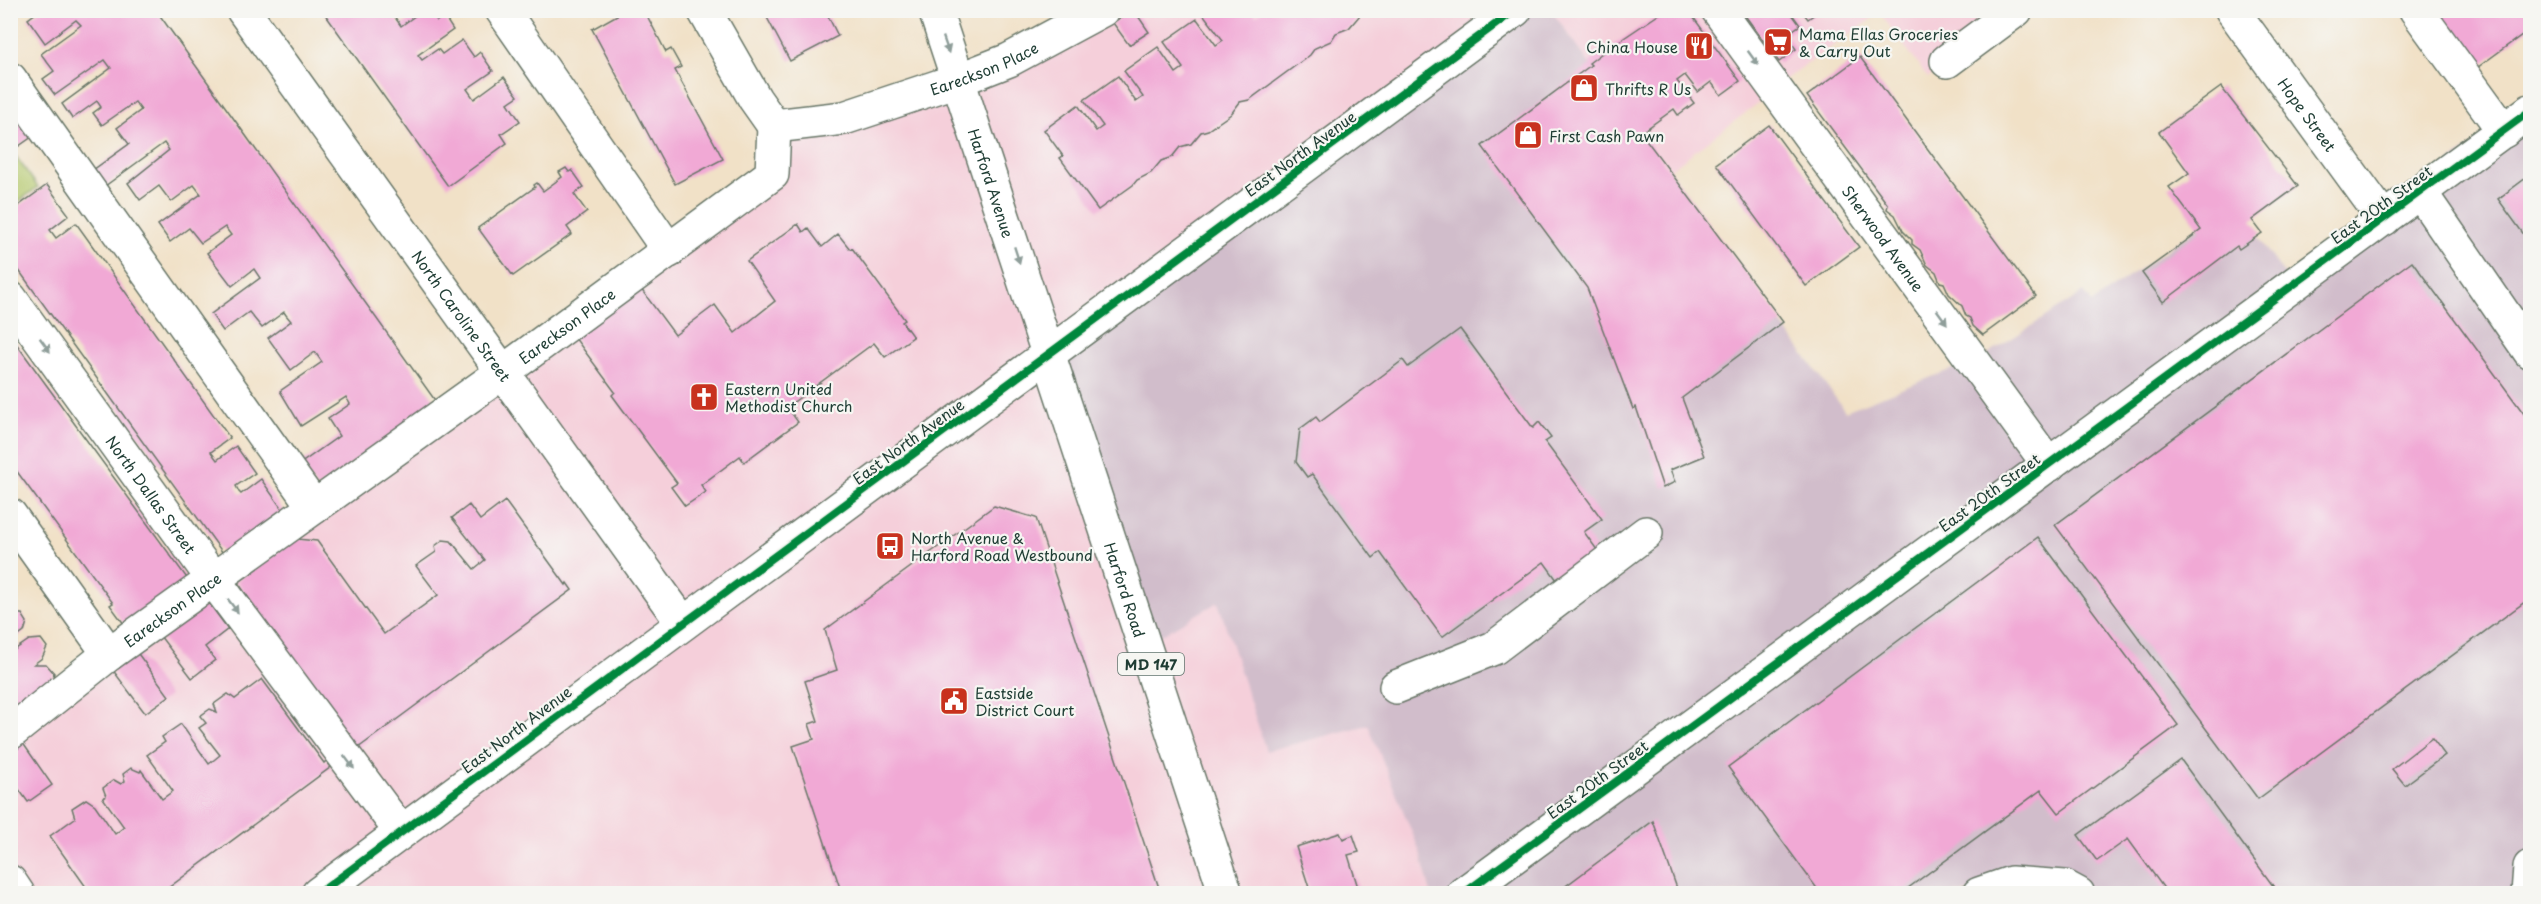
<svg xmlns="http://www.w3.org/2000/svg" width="2541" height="904" viewBox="0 0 2541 904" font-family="'Playpen Sans',sans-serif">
	<rect width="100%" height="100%" fill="#f6f6f2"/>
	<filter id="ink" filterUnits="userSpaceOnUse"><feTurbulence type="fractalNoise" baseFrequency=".0167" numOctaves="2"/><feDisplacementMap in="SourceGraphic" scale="12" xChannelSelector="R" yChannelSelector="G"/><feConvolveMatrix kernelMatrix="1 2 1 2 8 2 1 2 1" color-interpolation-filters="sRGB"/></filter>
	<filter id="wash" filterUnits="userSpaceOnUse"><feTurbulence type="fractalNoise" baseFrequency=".008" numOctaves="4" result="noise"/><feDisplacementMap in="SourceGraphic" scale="24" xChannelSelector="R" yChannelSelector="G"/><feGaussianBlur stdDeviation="1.35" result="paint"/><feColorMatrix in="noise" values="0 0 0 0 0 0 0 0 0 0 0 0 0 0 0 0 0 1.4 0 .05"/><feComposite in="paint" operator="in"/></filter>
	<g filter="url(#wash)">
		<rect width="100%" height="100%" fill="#f1e1c7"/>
		<g fill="#f5cfda">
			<polygon points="1095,11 1523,11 1482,146 1420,851 1431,893 11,893 10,733 763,180 780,145 1055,38"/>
			<polygon points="1552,11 2015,11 1928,78 1880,13 1774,87 1776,90 1667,172"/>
		</g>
		<polygon fill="#d1bdcb" points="1523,11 1552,11 1666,171 1669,169 1845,411 1983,357 2084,292 2092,303 2234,202 2288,280 2530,104 2530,893 1431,893 1420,852 1368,725 1266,751 1218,602 1144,645 1046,360"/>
		<polygon fill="#b4c86c" stroke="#6a8250" stroke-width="1.5" points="11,150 38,187 11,207"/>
		<g id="blocks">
			<g fill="#f1a9d5">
				<polygon points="40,10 156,10 437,403 317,489 300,464 339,436 328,419 350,404 346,397 301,426 280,391 322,362 315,352 291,370 268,338 291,321 286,315 284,312 262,328 249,312 223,331 211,314 260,278 254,269 232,286 207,253 231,235 225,227 201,243 189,228 170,242 158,225 201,194 194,185 171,202 159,186 140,200 128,183 169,150 164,143 105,186 93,170 129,144 117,128 141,110 135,102 102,125 93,113 101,107 97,101 72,119 71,117 62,104 111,68 105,60 55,95 43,79 54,71 41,54 81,25 76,20 45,43 28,19"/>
				<polygon points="322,10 400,10 394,16 401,26 423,10 430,10 437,21 444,16 453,30 418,55 422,60 438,49 442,54 462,40 474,57 480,52 493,71 467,89 474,99 504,77 518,96 508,103 520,121 501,134 507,143 448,186"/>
				<polygon points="626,10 644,10 666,52 671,49 681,67 675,70 723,159 675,184 592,29"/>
				<polygon points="763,10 825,10 838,36 790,61"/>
				<polygon points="1131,10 1134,10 1149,32 1129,45 1113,23"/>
				<polygon points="1200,10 1252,10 1256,16 1263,10 1371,10 1360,15 1349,28 1336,33 1331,41 1315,48 1310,55 1249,100 1240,102 1231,114 1208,130 1201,132 1191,144 1180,147 1172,157 1161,161 1151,173 1137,180 1133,185 1098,210 1060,158 1063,156 1044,130 1078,105 1096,131 1099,129 1103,126 1084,100 1118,76 1136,102 1143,97 1124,71 1158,47 1176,73 1183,68 1164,42 1197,19 1216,45 1223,40"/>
				<polygon points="1660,10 1688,10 1740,81 1721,95 1711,82 1698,92 1685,75 1677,81 1694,103 1678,115 1674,109 1641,133 1783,322 1682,398 1704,456 1670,470 1675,482 1663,488 1636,407 1633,409 1587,288 1482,146 1591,65 1589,63 1606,50 1661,13"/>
				<polygon points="1741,10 1789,10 1800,25 1786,35 1796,49 1779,62"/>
				<polygon points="1801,10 1820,10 1808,19"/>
				<polygon points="2431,10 2530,10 2530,29 2474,70"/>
				<polygon points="1860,57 2036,296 1983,335 1973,326 1970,318 1966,316 1962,306 1949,294 1944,283 1940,282 1936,272 1927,265 1920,250 1912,244 1912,240 1903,231 1895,215 1887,209 1888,205 1807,96"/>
				<polygon points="2221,87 2298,186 2252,220 2262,233 2239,249 2237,246 2163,302 2142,273 2201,230 2169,187 2189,173 2159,132"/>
				<polygon points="10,93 39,132 19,146 10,134"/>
				<polygon points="1769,125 1859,247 1806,286 1716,164"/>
				<polygon points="566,168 569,172 572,170 584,187 574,194 587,212 567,227 572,234 513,276 478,228 535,187 534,185 537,183 543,191 562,177 559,172"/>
				<polygon points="2530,175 2530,243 2498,199"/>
				<polygon points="47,185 69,215 50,230 56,238 76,223 230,438 211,452 217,460 236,446 255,473 236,486 239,492 241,494 261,479 285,513 225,556 10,258 10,212"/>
				<polygon points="798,224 803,232 808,228 822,247 838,234 850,249 852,248 905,320 902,322 913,337 885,357 874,343 787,407 798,422 744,462 740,456 701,485 706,492 685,506 671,487 677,483 612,395 615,392 572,334 638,285 675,335 715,305 735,333 775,301 747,261"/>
				<polygon points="2412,261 2530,422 2530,598 2258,799 2055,525"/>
				<polygon points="1460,329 1533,428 1539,422 1551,438 1545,442 1602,519 1584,532 1603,558 1562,587 1544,562 1442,637 1380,552 1373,558 1312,474 1307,477 1296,462 1300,429 1316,417 1320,422 1403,360 1408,367"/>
				<polygon points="10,335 192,585 127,628 110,605 113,603 10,462"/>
				<polygon points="505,501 566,585 567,583 572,590 354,751 237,581 297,539 317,541 384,634 438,595 416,566 436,552 435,546 443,540 451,541 474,569 485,560 452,518 469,505 480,520"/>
				<polygon points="994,506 1036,518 1161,894 842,894 793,746 814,739 809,724 818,721 805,681 837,670 825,630"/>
				<polygon points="2038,537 2178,725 2059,813 2041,790 1900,894 1821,894 1728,767"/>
				<polygon points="208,602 228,629 205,647 215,660 192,678 160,636"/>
				<polygon points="10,614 22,614 27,622 24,632 10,642"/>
				<polygon points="41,639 47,647 42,658 34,664 46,664 54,673 50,686 10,715 10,653 29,640"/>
				<polygon points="136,651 169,696 145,713 112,669"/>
				<polygon points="262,679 324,763 326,761 331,767 160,894 91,894 50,836 75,818 72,808 86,799 95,805 115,834 124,827 103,798 106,796 103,788 114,780 121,784 125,781 123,774 131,768 140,772 141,770 162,799 173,791 147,755 165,742 162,737 181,724 209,764 220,755 199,728 206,723 200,716 210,709 217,712 214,704 228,694 235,699"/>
				<polygon points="2432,738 2445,755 2405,785 2392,769"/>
				<polygon points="20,739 52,785 28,802 10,777 10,746"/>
				<polygon points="2181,760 2279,894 2168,894 2128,839 2097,861 2078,835"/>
				<polygon points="1653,821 1679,894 1555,894"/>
				<polygon points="1340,833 1343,839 1353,835 1359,852 1348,855 1360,894 1311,894 1296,847"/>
			</g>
		</g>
	</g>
	<g filter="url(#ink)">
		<use href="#blocks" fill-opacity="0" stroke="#687667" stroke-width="1.5"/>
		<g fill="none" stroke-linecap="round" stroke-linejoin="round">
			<g stroke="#687667" stroke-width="36">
				<g id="minor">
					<path id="s1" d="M243 10 682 622"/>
					<polyline points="502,10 669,251"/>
					<polyline points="704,10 755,99 774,126"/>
					<path id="s2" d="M1718 10 2049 465"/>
					<path id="s3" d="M2232 10 2384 219"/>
					<polyline points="2416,10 2504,131"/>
					<polyline points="1947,61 2016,10"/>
					<polyline points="10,79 314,507"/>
					<path id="s4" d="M774 126 844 118 958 80 1009 60 1102 10"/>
					<polyline points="2420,192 2530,352"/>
					<path id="s5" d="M10 298 213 579 401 832"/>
					<polyline points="10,515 109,654"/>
					<polyline points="1396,687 1494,648 1646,533"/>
					<path id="s6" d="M10 733 109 654 503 372 772 174 774 126"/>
					<polyline points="10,882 18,894"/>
					<polyline points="1463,894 2530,111"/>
					<polyline points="1979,894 2011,883 2065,887 2078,894"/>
					<polyline points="2528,894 2530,867"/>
				</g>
			</g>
			<g stroke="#687667" stroke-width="36">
				<g id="major">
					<path id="s7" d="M935 10 1226 894"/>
					<path d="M318 894C716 598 1116 306 1515 10"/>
				</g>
			</g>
			<use href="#minor" stroke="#fff" stroke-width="33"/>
			<use href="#major" stroke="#fff" stroke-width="33"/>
			<g stroke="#f6f6f2" stroke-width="11">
				<g id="cycleway">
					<path d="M318 894C716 598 1116 306 1515 10"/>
					<polyline points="1463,894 2530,111"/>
				</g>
			</g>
			<use href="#cycleway" stroke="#00873e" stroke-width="8"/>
		</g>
		<defs><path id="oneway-solid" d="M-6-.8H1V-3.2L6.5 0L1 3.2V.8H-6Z" transform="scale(1.5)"/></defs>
		<g fill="#8f9e9a">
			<use href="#oneway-solid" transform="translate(946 45) rotate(71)"/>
			<use href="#oneway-solid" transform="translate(1753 58) rotate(54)"/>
			<use href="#oneway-solid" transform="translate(1017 255) rotate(72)"/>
			<use href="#oneway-solid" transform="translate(1942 317) rotate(54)"/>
			<use href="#oneway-solid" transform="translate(45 345) rotate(54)"/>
			<use href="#oneway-solid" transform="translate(233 606) rotate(53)"/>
			<use href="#oneway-solid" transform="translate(349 762) rotate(53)"/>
		</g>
	</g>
	<defs>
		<g id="supermarket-square" transform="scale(1.5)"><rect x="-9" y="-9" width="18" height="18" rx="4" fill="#c8321e" stroke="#f6f6f2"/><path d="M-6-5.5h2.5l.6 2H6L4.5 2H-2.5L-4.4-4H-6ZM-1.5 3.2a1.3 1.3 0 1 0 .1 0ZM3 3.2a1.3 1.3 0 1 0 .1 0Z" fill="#fff"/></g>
		<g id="restaurant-square" transform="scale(1.5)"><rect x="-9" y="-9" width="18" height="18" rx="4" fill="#c8321e" stroke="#f6f6f2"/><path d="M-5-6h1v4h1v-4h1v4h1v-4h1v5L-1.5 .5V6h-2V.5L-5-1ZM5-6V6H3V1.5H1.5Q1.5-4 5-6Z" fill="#fff"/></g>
		<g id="shop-square" transform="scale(1.5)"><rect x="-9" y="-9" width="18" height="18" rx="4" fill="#c8321e" stroke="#f6f6f2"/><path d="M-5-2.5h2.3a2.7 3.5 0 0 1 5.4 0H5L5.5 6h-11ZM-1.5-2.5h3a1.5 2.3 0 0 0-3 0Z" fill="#fff"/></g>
		<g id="church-square" transform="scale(1.5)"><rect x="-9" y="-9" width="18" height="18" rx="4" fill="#c8321e" stroke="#f6f6f2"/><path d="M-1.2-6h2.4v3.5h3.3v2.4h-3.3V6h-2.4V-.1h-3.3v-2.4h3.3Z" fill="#fff"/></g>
		<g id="bus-square" transform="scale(1.5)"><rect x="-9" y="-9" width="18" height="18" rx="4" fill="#c8321e" stroke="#f6f6f2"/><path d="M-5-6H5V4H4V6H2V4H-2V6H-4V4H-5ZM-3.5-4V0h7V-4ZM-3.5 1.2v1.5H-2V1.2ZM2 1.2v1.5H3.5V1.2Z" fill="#fff"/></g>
		<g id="civic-square" transform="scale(1.5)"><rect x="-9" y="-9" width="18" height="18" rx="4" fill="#c8321e" stroke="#f6f6f2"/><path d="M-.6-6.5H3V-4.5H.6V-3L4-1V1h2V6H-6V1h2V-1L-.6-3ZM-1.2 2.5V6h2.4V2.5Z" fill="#fff"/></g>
	</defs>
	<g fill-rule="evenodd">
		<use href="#supermarket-square" x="1778" y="42"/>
		<use href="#restaurant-square" x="1699" y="46"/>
		<use href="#shop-square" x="1584" y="88"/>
		<use href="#shop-square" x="1528" y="135"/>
		<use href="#church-square" x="704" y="397"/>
		<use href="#bus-square" x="890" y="546"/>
		<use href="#civic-square" x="954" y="701"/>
	</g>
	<g text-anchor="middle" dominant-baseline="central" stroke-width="4.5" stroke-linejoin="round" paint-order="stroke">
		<rect fill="#f6f6f2" stroke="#60746d" stroke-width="1.5" x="1118" y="653" width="66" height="22" rx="4.5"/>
		<g font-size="14" font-weight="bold" fill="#1f3d34">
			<text x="1151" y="664">MD 147</text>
		</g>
		<g font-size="15" fill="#1f3d34" stroke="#f6f6f2" text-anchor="start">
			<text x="1799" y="33">Mama Ellas Groceries<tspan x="1799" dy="17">&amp; Carry Out</tspan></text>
			<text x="1678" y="46" text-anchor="end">China House</text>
			<text x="1605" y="88">Thrifts R Us</text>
			<text x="1549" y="135">First Cash Pawn</text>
			<text x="725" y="388">Eastern United<tspan x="725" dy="17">Methodist Church</tspan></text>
			<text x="911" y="537">North Avenue &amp;<tspan x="911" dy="17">Harford Road Westbound</tspan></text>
			<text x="975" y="692">Eastside<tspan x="975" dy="17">District Court</tspan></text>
		</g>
		<g font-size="15" fill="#1f3d34" stroke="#f6f6f2">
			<text stroke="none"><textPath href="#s4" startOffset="219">Eareckson Place</textPath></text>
			<text stroke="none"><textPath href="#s3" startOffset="129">Hope Street</textPath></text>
			<text transform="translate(1300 153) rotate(-36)">East North Avenue</text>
			<text stroke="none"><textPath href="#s7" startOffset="182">Harford Avenue</textPath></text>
			<text transform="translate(2381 204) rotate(-36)">East 20th Street</text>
			<text stroke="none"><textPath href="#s2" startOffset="282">Sherwood Avenue</textPath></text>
			<text stroke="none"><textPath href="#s1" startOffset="376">North Caroline Street</textPath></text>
			<text stroke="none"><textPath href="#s6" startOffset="690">Eareckson Place</textPath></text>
			<text transform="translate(908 441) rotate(-36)">East North Avenue</text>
			<text transform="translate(1989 492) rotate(-36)">East 20th Street</text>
			<text stroke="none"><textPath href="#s5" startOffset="242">North Dallas Street</textPath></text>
			<text stroke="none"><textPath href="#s7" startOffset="610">Harford Road</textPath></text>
			<text stroke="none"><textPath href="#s6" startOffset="204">Eareckson Place</textPath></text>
			<text transform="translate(516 729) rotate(-37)">East North Avenue</text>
			<text transform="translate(1597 779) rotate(-36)">East 20th Street</text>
		</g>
	</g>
	<rect width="2541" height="904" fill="none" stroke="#f6f6f2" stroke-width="36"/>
</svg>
